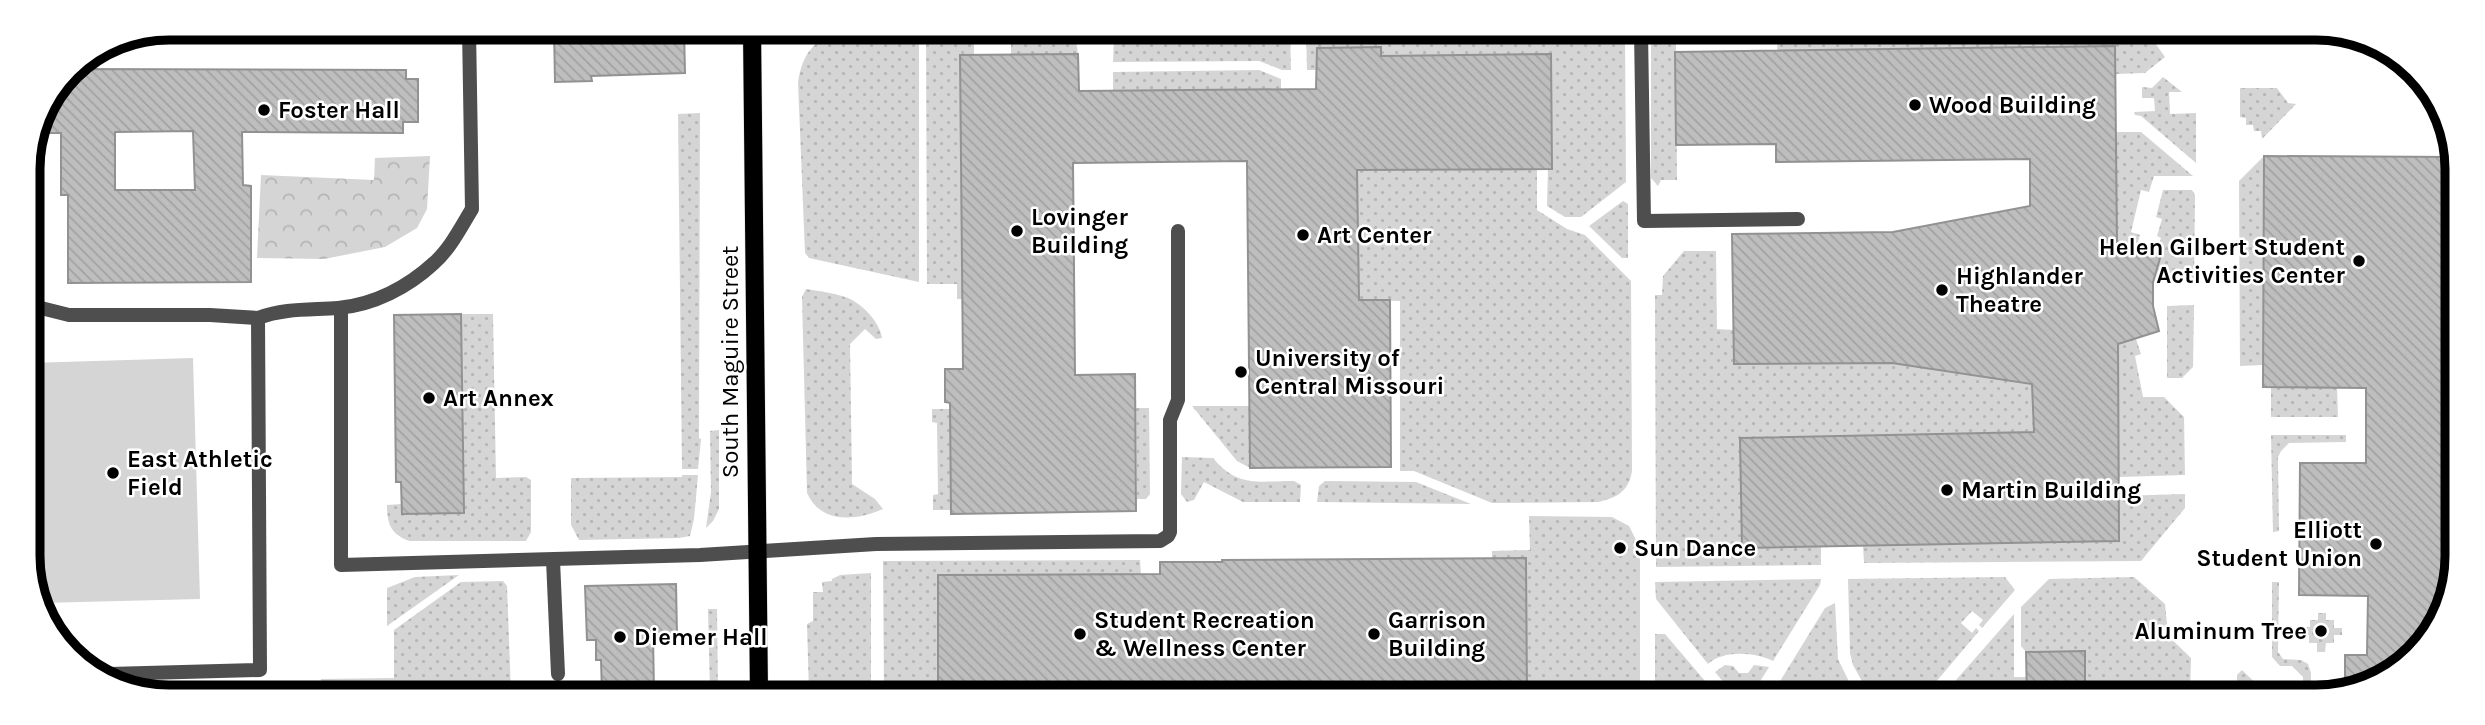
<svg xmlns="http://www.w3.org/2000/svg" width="2485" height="725" viewBox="0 0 2485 725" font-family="Karla,sans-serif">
	<defs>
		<pattern id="grass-dots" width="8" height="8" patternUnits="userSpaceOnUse" patternTransform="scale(1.75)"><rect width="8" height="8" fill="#d5d5d5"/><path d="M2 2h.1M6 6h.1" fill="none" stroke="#b5b5b5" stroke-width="1.8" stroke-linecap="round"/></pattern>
		<pattern id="park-crowns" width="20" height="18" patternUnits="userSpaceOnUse" patternTransform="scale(1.75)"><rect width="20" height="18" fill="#d5d5d5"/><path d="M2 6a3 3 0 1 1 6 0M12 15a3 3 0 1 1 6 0" fill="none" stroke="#b5b5b5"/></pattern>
		<pattern id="building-back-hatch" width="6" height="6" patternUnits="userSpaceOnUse" patternTransform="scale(1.75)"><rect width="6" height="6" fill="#bebebe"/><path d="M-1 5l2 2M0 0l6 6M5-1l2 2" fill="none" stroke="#a2a2a2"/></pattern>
	</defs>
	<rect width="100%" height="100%" fill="#fff"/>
	<g fill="url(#grass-dots)">
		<path d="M841 29 919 30V282L809 258 805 253 798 82C802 54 814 40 841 29Z"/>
		<polygon points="926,30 974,30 974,55 960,56 962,299 957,299 957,284 927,284"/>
		<polygon points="980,30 1071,30 1076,40 1078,54 1011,55 1011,38 979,39"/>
		<polygon points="1118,30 1290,30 1291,70 1282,70 1259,61 1113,62 1114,39"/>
		<polygon points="1306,30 1625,31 1626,182 1581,217 1565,217 1547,206 1548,168 1552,167 1551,54 1381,56 1380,47 1317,48 1316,70 1307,70"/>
		<polygon points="1651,31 1750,31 1750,36 1691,37 1676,44 1677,180 1661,180 1658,186 1651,178"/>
		<polygon points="1778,31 2151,32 2155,43 2165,57 2145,73 2116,74 2115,46 1777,50"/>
		<polygon points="2283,33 2352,33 2372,45 2286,43"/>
		<polygon points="1259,70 1281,79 1281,89 1113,91 1113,72"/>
		<polygon points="2163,77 2182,92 2169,92 2170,114 2196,113 2196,163 2141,116 2135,115 2134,112 2155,111 2154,98 2142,98 2142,87 2152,88"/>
		<polygon points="2240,88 2277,88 2288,103 2296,104 2262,139 2261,131 2254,131 2253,125 2246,125 2246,118 2240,117"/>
		<polygon points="700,113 699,438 701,439 698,469 682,469 678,114"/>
		<path d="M1357 121 1537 168V210L1567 229 1585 235 1631 281 1632 471C1629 491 1617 498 1598 502L1492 503 1414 471H1400V301L1359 300Z"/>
		<polygon points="2116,132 2141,132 2193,176 2154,176 2149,192 2141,190 2131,232 2140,235 2136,249 2117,281"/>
		<polygon points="2264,156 2263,365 2240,366 2239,181"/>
		<polygon points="2163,190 2192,190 2195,195 2194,282 2153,282 2155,254 2161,238 2157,236 2162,219 2156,217"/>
		<polygon points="1623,201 1628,204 1628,258 1622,258 1589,226"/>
		<polygon points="1684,251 1716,251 1717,329 1734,330 1734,364 1892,363 2031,322 2034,432 1741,438 1743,548 1821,547 1821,565 1656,567 1655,295 1662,295 1663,276"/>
		<path d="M806 289C819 291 833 293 845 297 861 302 880 322 882 338L876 339 865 329 850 344 852 484 875 499 883 509C855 521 821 524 807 493L802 297Z"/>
		<polygon points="2194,305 2193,367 2182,378 2167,378 2167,306"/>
		<polygon points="2125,306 2134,339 2136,339 2141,354 2135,356 2143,397 2164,397 2184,417 2185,475 2119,477 2118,309"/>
		<path d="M461 314H493L496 478 526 477 531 480V532L526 541H410C391 535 387 524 387 505L401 504 402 514 464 513Z"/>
		<polygon points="2271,387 2337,387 2338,417 2271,417"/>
		<polygon points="1192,406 1249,406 1250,468 1237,461"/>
		<polygon points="1136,408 1149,408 1150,494 1146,499 1137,499"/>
		<polygon points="932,409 950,409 951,510 933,510 933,495 938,494 937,423 932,422"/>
		<polygon points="719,430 719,509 713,521 706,528 711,492 710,431"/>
		<polygon points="2271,435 2346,435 2346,442 2289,443 2281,451 2278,457 2279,531 2273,532"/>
		<path d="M1182 457 1213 458C1238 488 1258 481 1294 481L1301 485 1300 502H1243L1204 482 1194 500 1187 502 1181 494Z"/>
		<polygon points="682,475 698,475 694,519 690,536 679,538 579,540 571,525 571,478 682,477"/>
		<polygon points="1325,481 1416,482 1471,504 1317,502 1319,486"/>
		<polygon points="2185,494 2185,508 2141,561 1864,563 1863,546 2119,541 2118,496"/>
		<polygon points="1529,516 1612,517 1629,526 1640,548 1640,695 1527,695 1526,558 1492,558 1492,551 1530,550"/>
		<polygon points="1140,560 1141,574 938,575 938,694 884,694 883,561"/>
		<polygon points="871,573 871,694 809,694 807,624 813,621 813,592 823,592 822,582 832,581 832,579 840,575"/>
		<polygon points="459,575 387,626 387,588 415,577"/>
		<polygon points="2005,577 2015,590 1982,628 1979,625 1983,620 1972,611 1961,623 1972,633 1976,628 1979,631 1924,696 1870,696 1853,665 1850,653 1848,579"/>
		<polygon points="2134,577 2165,604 2167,624 2162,630 2191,658 2190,696 2085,696 2084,651 2026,652 2021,646 2021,607 2049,579"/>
		<path d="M1821 579 1820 585 1773 661C1755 652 1723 650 1708 664L1656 599 1655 582Z"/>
		<polygon points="503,581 507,586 511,693 319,693 321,679 394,678 394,630 461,582"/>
		<polygon points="2272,582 2279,582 2278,652 2283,659 2301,660 2308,664 2311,673 2311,697 2303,697 2303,677 2292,666 2280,666 2272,657"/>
		<polygon points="1835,603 1838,659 1856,696 1771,696 1825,608"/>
		<polygon points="708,609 717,609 718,693 710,693"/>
		<polygon points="2318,613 2326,613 2326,620 2334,620 2334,628 2342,628 2342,635 2334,635 2334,643 2326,643 2325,652 2317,652 2317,643 2309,643 2309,635 2303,634 2303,627 2310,627 2310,620 2318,620"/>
		<polygon points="2014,614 2014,677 2027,677 2027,696 1942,696"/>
		<polygon points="1655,634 1665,634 1717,695 1655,695"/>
		<polygon points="1725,665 1733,666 1739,673 1748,673 1754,665 1769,667 1751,696 1735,696 1715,672"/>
		<polygon points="2242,670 2268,695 2267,697 2237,697 2237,675"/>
	</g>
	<polygon fill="url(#park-crowns)" points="430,156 427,209 417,228 385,247 324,259 257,258 261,175 374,180 375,158"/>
	<polygon fill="#d5d5d5" points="193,358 200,599 41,603 31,583 29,363"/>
	<g fill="url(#building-back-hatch)" stroke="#929292" stroke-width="2" fill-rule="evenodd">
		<polygon points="554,29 684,29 685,73 591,76 592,81 555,82"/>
		<polygon points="2115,46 2117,242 2161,255 2153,282 2153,306 2159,331 2118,344 2119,541 1742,548 1740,438 2034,432 2032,384 1892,363 1734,364 1732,234 1893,232 2030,206 2030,159 1776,162 1776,144 1676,145 1675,52"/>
		<polygon points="1381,47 1381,56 1551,54 1552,169 1357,170 1359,300 1390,300 1391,467 1250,468 1247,161 1073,163 1075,375 1135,374 1136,511 951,514 950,403 945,402 945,369 963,369 960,55 1078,54 1079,91 1316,89 1317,48"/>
		<path d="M70 69 406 70V79H418V122H403V133L242 132 243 185 251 186V282L68 283V195H61V133H36L42 107ZM193 131 195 190H115V132Z"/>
		<polygon points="2264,156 2454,157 2452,592 2402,668 2345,689 2345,655 2367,655 2368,596 2299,595 2300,463 2366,463 2366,388 2263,387"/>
		<polygon points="461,314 464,513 402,514 401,482 396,482 394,315"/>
		<polygon points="1526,558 1527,695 938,694 938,575 1160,574 1160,562 1222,562 1222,560"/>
		<polygon points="676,584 677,635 653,635 654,693 602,693 601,660 596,660 596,640 587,640 585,586"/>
		<polygon points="2085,651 2085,696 2027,696 2026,652"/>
	</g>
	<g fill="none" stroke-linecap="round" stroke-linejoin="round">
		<g stroke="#dbdbdb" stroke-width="19">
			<polyline id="primary" points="752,29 759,694"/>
		</g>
		<g stroke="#4e4e4e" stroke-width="14">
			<polyline points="1641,31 1644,221 1798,219"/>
			<polyline points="29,301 33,306 69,315 210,315 258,318"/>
			<polyline points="341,308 341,565 700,555 876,544 1160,541 1168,536 1170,532 1170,420 1178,400 1178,231"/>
			<polyline points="553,560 558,674"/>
			<path d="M109 678V674L260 670 258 318C284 308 310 310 338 308 374 305 408 287 434 263 450 249 461 227 472 209L469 29"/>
		</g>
		<use href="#primary" stroke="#000" stroke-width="18"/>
	</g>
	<g fill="#000" stroke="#fff" stroke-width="2.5">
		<circle cx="1915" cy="105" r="7"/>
		<circle cx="264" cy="110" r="7"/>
		<circle cx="1017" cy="231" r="7"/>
		<circle cx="1303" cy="235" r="7"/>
		<circle cx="2359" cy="261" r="7"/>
		<circle cx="1942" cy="290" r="7"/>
		<circle cx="1241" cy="372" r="7"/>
		<circle cx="429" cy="398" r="7"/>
		<circle cx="113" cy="473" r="7"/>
		<circle cx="1947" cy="490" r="7"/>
		<circle cx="2376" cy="544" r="7"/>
		<circle cx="1620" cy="548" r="7"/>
		<circle cx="2321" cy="631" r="7"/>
		<circle cx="1080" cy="634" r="7"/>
		<circle cx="1374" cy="634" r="7"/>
		<circle cx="620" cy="637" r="7"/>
	</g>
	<g text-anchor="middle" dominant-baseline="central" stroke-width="5" stroke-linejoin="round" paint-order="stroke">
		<g font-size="24" font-weight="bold" fill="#000" stroke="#fff" text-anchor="start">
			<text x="1929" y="105">Wood Building</text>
			<text x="278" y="110">Foster Hall</text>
			<text x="1031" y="217">Lovinger<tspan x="1031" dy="28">Building</tspan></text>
			<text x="1317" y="235">Art Center</text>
			<text x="2345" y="247" text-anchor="end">Helen Gilbert Student<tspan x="2345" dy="28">Activities Center</tspan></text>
			<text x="1956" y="276">Highlander<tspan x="1956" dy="28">Theatre</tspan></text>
			<text x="1255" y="358">University of<tspan x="1255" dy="28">Central Missouri</tspan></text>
			<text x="443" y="398">Art Annex</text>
			<text x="127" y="459">East Athletic<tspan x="127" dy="28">Field</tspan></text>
			<text x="1961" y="490">Martin Building</text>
			<text x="2362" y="530" text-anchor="end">Elliott<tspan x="2362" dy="28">Student Union</tspan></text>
			<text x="1634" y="548">Sun Dance</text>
			<text x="1094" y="620">Student Recreation<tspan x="1094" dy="28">&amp; Wellness Center</tspan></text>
			<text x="1388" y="620">Garrison<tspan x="1388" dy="28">Building</tspan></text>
			<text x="2307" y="631" text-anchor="end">Aluminum Tree</text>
			<text x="634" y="637">Diemer Hall</text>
		</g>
		<g font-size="24" fill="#000" stroke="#fff">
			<text transform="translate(730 362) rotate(-90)">South Maguire Street</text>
		</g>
	</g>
	<path d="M0 0H2485V725H0ZM169 40H2316A129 129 0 0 1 2445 169V556A129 129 0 0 1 2316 685H169A129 129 0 0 1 40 556V169A129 129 0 0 1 169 40Z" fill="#fff" fill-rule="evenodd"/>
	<path fill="none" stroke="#000" stroke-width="9" d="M169 40H2316A129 129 0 0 1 2445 169V556A129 129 0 0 1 2316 685H169A129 129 0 0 1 40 556V169A129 129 0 0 1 169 40Z"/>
</svg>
